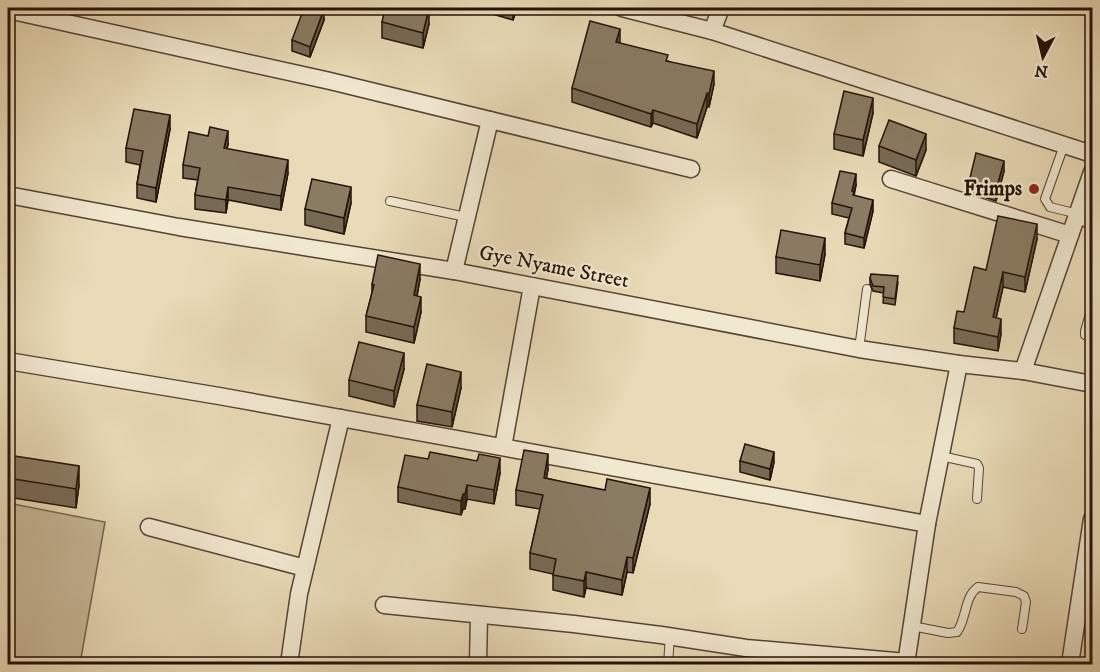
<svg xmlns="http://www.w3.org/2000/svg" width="1100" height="672" viewBox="0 0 1100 672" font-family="'IM FELL DW Pica',serif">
	<rect width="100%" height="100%" fill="#e9dbb7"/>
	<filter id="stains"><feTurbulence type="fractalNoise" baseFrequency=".00333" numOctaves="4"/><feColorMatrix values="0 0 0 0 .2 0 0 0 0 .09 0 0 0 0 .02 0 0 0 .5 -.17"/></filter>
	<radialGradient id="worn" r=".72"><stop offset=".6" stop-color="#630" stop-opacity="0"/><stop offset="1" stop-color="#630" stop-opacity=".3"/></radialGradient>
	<polygon fill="#c8b999" stroke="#766650" stroke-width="1.5" points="8,503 105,522 80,664 8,664"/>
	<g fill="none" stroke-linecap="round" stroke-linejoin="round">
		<g stroke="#554434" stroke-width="10">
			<g id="lane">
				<polyline points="1064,145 1045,199 1050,207 1078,214"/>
				<polyline points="390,201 466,217"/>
				<polyline points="1092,307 1085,331 1085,335 1092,339"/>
				<polyline points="859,349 867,289"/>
				<polyline points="941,456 977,464 979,468 977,499"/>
				<path d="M912 626 948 633 957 632C967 618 964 597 978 587L1016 592 1024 596 1026 602 1022 629"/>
				<polyline points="668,664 670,636"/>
			</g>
		</g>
		<g stroke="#554434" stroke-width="19">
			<g id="street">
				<polyline points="622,8 712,31 1092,154"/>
				<polyline points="8,10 330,81 691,169"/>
				<polyline points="712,31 721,8"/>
				<polyline points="891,179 1070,235"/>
				<polyline points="8,195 179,227 454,271 859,349 959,364 1023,371 1092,384"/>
				<polyline points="1078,214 1092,221"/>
				<polyline points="454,271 490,120"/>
				<polyline points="8,361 219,396 927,524"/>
				<polyline points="1023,371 1092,172"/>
				<polyline points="503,447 532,286"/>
				<polyline points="149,527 305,568"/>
				<polyline points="384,605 574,624 661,635 746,648 907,662"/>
				<polyline points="289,664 299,594 341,418"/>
				<polyline points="478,664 479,615"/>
				<polyline points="906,664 927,524 959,364"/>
				<polyline points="1070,664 1092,519"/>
			</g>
		</g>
		<use href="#lane" stroke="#f1e8d0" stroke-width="8"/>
		<use href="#street" stroke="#f1e8d0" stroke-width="16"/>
	</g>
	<g fill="#776a55" stroke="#241208" stroke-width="1.5">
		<polygon points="201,8 218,8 218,11"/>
		<polygon points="472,8 517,8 513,20"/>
		<polygon points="324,20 310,57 292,51 292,40"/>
		<polygon points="382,22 429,24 423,48 382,38"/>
		<polygon points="668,61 714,84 709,107 707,107 697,138 653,123 651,127 572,102 572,88"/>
		<polygon points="873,113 863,156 834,149 834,134"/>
		<polygon points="170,129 156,202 137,198 137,184 140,165 126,162 126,148"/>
		<polygon points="228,144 227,149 288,173 281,210 228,200 226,213 195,209 195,195 198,180 183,178 183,165"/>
		<polygon points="879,146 926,150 916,176 879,162"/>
		<polygon points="1004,171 996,201 969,192 969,182"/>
		<polygon points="856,185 854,196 873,211 864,248 845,244 845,233 849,218 832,214 832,203"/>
		<polygon points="351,203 344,234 305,225 305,209"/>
		<polygon points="1037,239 1025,292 1003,287 996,318 1001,334 998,351 954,343 954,328 964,312 986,270"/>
		<polygon points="825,254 820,281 776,273 776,257"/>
		<polygon points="870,278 898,282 895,305 883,303 884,293 873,291 870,284"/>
		<polygon points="420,279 417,296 421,312 414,343 366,332 366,316 372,293 372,284"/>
		<polygon points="404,369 394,407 349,396 349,380"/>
		<polygon points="461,388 452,427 417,421 417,405"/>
		<polygon points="8,455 79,485 76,508 8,497"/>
		<polygon points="740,461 774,462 770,480 740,472"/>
		<polygon points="548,469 546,478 650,504 633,573 627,572 622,595 586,588 584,597 553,590 553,574 530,569 530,553 540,509 516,505 516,490"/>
		<polygon points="500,473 494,504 467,499 465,509 463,509 461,515 398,502 398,487"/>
	</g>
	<g fill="#615645" stroke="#241208" stroke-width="1.5">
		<polygon points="429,8 429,24 423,48 423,33"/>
		<polygon points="513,8 517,8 513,20"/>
		<polygon points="324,9 324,20 310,57 310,47"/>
		<polygon points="620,29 620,43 616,42"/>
		<polygon points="714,71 714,84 709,107 709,94"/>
		<polygon points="707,93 707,107 697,138 697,124"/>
		<polygon points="873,98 873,113 863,156 863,140"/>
		<polygon points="653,110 653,123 651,127 651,114"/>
		<polygon points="170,115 170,129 156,202 156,188"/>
		<polygon points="228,131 228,144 224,162 224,148"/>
		<polygon points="926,134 926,150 916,176 916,160"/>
		<polygon points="288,160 288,173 281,210 281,196"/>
		<polygon points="1004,161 1004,171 996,201 996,190"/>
		<polygon points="856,174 856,185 854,192 854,203 852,191"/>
		<polygon points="228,187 228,200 226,213 226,200"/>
		<polygon points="351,187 351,203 344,234 344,218"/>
		<polygon points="873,200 873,211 864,248 864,238"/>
		<polygon points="1037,224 1037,239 1025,292 1025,277"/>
		<polygon points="825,238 825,254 820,281 820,265"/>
		<polygon points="420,264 420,279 414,311 414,295"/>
		<polygon points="1003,272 1003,287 993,332 993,317"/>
		<polygon points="421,297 421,312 414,343 414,327"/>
		<polygon points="1001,319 1001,334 998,351 998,337"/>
		<polygon points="404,353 404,369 394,407 394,391"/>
		<polygon points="461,372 461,388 452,427 452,412"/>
		<polygon points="774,452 774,462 770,480 770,469"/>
		<polygon points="548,454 548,469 544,493 544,478"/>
		<polygon points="500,458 500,473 494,504 494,490"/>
		<polygon points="79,466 79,485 76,508 76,489"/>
		<polygon points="467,485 467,499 465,509 465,494"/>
		<polygon points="650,488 650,504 633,573 633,558"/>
		<polygon points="463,494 463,509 461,515 461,501"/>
		<polygon points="627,557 627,572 622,595 622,580"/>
		<polygon points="586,572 586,588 584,597 584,581"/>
	</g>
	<g fill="#8a7b63" stroke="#241208" stroke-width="1.5">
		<polygon points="304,8 319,8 324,9 310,47 292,40"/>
		<polygon points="385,8 429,8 423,33 382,22"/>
		<polygon points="590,21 620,29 616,42 668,55 666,61 714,71 709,94 707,93 697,124 653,110 651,114 572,88"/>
		<polygon points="844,91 873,98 863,140 834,134"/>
		<polygon points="134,109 170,115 156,188 137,184 143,151 126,148"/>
		<polygon points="889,120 926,134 916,160 879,146"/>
		<polygon points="210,127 228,131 224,148 288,160 281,196 228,187 226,200 195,195 200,168 183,165 189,132 208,136"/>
		<polygon points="976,153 1004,161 996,190 969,182"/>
		<polygon points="840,171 856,174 852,191 854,192 853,195 873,200 864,238 845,233 852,208 832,203"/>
		<polygon points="312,179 351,187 344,218 305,209"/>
		<polygon points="998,216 1037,224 1025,277 1003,272 993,317 1001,319 998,337 954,328 957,311 964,312 974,267 986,270"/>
		<polygon points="781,230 825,238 820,265 776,257"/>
		<polygon points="378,255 420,264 414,295 421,297 414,327 366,316 374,285 372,284"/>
		<polygon points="871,274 898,276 895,299 883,297 884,287 873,286 870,278"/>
		<polygon points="359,342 404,353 394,391 349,380"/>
		<polygon points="427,364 461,372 452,412 417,405"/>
		<polygon points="745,444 774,452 770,469 740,461"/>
		<polygon points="524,450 548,454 544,478 605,490 607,479 650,488 633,558 627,557 622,580 586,572 584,581 553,575 556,559 530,553 543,495 516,490"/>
		<polygon points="430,452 477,461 479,454 500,458 494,490 467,485 465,494 463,494 461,501 398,487 405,455 428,459"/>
		<polygon points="8,455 79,466 76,489 8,478"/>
	</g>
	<circle fill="#8f2418" stroke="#f1e8d0" stroke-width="2" cx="1034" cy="189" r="6"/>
	<g text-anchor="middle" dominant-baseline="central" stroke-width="4.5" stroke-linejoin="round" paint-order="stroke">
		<g font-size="21" font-weight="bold" fill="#241208" stroke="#f1e8d0" text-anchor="end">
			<text x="1022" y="189">Frimps</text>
		</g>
		<g font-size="21" fill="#241208" stroke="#f1e8d0">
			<text transform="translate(554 267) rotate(11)">Gye Nyame Street</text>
		</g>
	</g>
	<rect width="1100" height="672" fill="none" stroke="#e9dbb7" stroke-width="30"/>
	<rect x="9" y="9" width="1082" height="654" fill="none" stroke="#241208" stroke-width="3"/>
	<rect x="15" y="15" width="1070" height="642" fill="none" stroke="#241208" stroke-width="1.5"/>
	<g transform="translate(1043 57) rotate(187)" stroke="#f1e8d0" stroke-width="4.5" paint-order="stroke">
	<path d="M0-4.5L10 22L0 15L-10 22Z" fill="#241208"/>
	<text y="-9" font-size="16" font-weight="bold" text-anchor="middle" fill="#241208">N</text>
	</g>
	<rect width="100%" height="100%" filter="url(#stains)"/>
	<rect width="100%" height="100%" fill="url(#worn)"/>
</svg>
